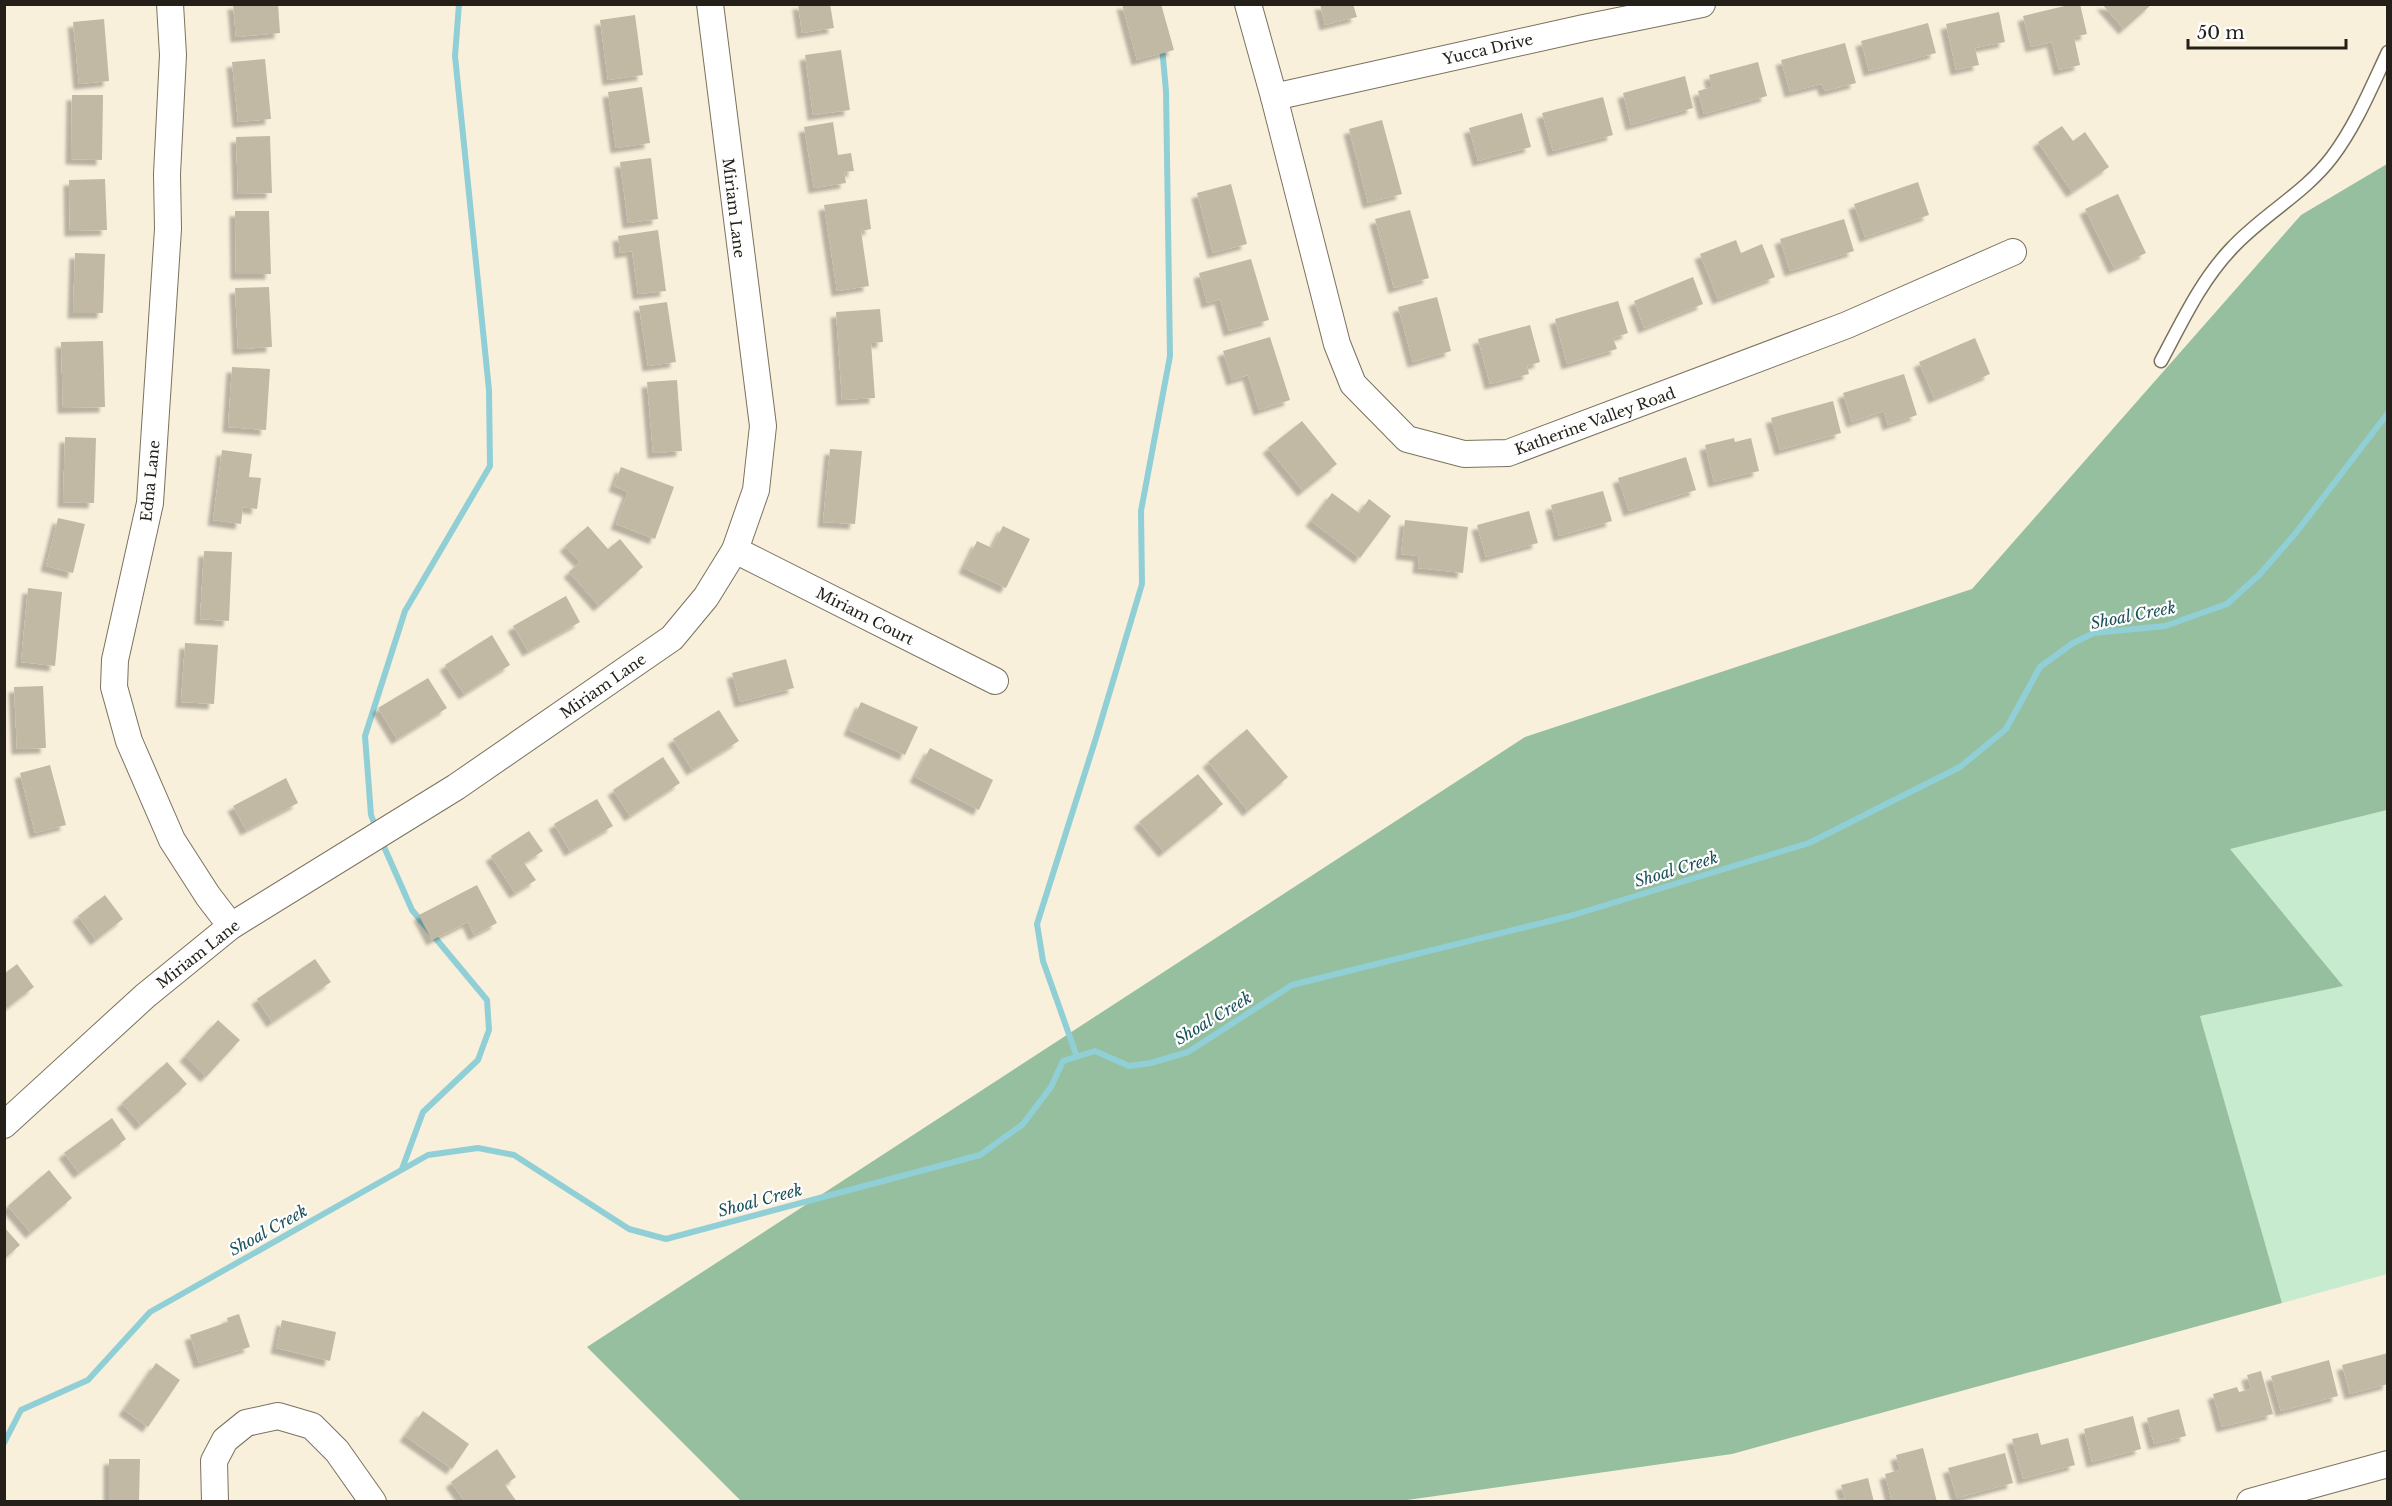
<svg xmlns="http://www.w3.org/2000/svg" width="2392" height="1506" viewBox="0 0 2392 1506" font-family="'Libre Baskerville',serif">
	<defs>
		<filter id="shadow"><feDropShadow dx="-5.5" dy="5.5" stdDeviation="1.5" flood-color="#0004"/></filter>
	</defs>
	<rect width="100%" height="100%" fill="#f9f0db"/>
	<polygon fill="#c7ebcf" points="2387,810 2387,1274 2282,1303 2200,1016 2342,986 2229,849"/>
	<polygon fill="#95bf9f" points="2387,164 2387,810 2230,849 2343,986 2200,1016 2282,1303 1732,1454 1400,1501 741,1501 587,1347 1525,737 1972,589 2301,215"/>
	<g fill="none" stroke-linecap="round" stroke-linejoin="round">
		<g stroke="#91cfd7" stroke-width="6">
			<polyline points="376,828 371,815 365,736 405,611 490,466 489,390 455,56 459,4"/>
			<polyline points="381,840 412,910 487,1000 489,1030 478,1060 423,1112 402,1169"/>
			<polyline points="1077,1057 1043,961 1037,924 1096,738 1142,584 1141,511 1170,356 1166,91 1162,47"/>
			<polyline points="4,1443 21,1410 88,1380 150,1312 428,1155 478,1148 514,1155 629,1229 666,1239 980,1155 1023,1124 1051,1087 1063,1061 1095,1051 1129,1066 1151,1063 1188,1052 1292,985 1570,916 1809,843 1960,767 2006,729 2040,667 2073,643 2094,633 2165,626 2227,604 2259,575 2295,534 2388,413"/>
		</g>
	</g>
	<g fill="#c2b9a4" filter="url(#shadow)">
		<polygon points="233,4 278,4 280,33 236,37"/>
		<polygon points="798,4 830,4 834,28 802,33"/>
		<polygon points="1122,4 1161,4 1174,50 1137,60"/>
		<polygon points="1320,4 1353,4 1357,17 1325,25"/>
		<polygon points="2073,4 2080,4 2087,34 2074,37 2080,65 2059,70 2052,42 2031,47 2023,16"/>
		<polygon points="2102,4 2152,4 2124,29"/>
		<polygon points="1999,12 2005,42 1975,48 1979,65 1956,70 1946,24"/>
		<polygon points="635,15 643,75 608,80 600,20"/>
		<polygon points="104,19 109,81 79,84 73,22"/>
		<polygon points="1928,23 1936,53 1869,71 1861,41"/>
		<polygon points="1845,43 1856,83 1825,91 1822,84 1790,92 1781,60"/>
		<polygon points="841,50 850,110 813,115 805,55"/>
		<polygon points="265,59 271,119 238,122 232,62"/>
		<polygon points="1758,62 1767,96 1704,114 1698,91 1712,87 1709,75"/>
		<polygon points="1685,76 1693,108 1631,125 1623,93"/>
		<polygon points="642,87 650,143 616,148 608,92"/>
		<polygon points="72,95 103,95 102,160 71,159"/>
		<polygon points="1603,97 1613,135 1553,151 1542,113"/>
		<polygon points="1522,113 1531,147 1478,161 1469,128"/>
		<polygon points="1382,120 1402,194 1368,203 1349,129"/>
		<polygon points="833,122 838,155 851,153 854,171 844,172 846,183 814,188 804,127"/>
		<polygon points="2062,126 2073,141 2085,132 2109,167 2072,192 2038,142"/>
		<polygon points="270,136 272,193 238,194 236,137"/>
		<polygon points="651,158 658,219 628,223 620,162"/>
		<polygon points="105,179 107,230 70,231 69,180"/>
		<polygon points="1918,182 1929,215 1865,237 1854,204"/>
		<polygon points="1231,184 1247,244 1213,253 1197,193"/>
		<polygon points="2118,194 2146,253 2114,268 2085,209"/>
		<polygon points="867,199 871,229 861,231 869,286 837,291 824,205"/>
		<polygon points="1410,210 1429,278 1394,288 1375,219"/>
		<polygon points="235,211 269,211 271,274 236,274"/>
		<polygon points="1844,219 1854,251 1790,271 1780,239"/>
		<polygon points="658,230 666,291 638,294 632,251 620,253 618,236"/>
		<polygon points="1736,240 1741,253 1762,244 1775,277 1718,299 1700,254"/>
		<polygon points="75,253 105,254 103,313 73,313"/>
		<polygon points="1251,259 1269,320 1229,331 1220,299 1207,303 1199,273"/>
		<polygon points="1693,277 1703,304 1644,328 1634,301"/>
		<polygon points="269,287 272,347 238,349 235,288"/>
		<polygon points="1437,297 1451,351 1413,362 1398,307"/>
		<polygon points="1618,301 1628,333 1613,338 1617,349 1567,364 1555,319"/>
		<polygon points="667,302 676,362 648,366 639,306"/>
		<polygon points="880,309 883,342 871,343 875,398 842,400 836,312"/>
		<polygon points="1530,325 1540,362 1527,366 1529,374 1490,384 1478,339"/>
		<polygon points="1270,337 1290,400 1259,410 1248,375 1232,380 1223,351"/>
		<polygon points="1975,338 1990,374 1934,398 1919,362"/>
		<polygon points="103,341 105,407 63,408 61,342"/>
		<polygon points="232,367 270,369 266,430 228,427"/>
		<polygon points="1904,374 1917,415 1888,425 1884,411 1852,422 1843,393"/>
		<polygon points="677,380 682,451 653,453 647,382"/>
		<polygon points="1833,401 1841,433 1780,450 1771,418"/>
		<polygon points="1302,421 1337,464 1303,491 1268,448"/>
		<polygon points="65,437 96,438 94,503 63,502"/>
		<polygon points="1734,438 1735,442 1751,438 1759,471 1714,482 1705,445"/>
		<polygon points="830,449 862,451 855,524 823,522"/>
		<polygon points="222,450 252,454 249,477 261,478 257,509 243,507 241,524 213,520"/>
		<polygon points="1686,457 1696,490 1629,511 1618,478"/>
		<polygon points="621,467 674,487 655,539 616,524 628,492 614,486"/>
		<polygon points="1603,491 1612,521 1559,536 1551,505"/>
		<polygon points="1332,493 1359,513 1369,499 1391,516 1360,558 1311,521"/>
		<polygon points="1529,511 1538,543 1486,557 1477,525"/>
		<polygon points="58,518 85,524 73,573 46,566"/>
		<polygon points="1405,520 1468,527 1463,573 1418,568 1419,556 1401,554"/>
		<polygon points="588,526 608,549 620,539 643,567 599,606 569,572 580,562 565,546"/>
		<polygon points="1003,526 1030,539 1006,588 964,568 977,541 992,548"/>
		<polygon points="204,551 232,552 229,621 200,619"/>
		<polygon points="28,588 62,592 55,666 21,662"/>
		<polygon points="566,596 580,622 528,651 513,626"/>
		<polygon points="492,635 510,665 464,694 445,665"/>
		<polygon points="185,643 218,645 214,704 181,702"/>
		<polygon points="786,659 794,688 740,702 732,673"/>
		<polygon points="428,678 447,708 397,739 378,708"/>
		<polygon points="43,686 46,748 17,749 14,687"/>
		<polygon points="861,702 918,727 905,755 849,730"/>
		<polygon points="719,710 739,741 692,770 673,739"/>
		<polygon points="1247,729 1288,777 1248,811 1208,762"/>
		<polygon points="930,748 993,780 979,810 915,777"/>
		<polygon points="663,757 680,783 630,816 613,790"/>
		<polygon points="50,765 66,825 35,833 20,773"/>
		<polygon points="1198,774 1223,804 1164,852 1139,822"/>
		<polygon points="286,778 298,803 246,830 233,806"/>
		<polygon points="597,799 613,826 570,851 554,824"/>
		<polygon points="529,831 543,851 524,863 536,880 515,893 491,856"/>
		<polygon points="477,885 497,923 474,935 468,922 432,940 419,915"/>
		<polygon points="105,895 123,919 96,940 78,916"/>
		<polygon points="315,959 331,982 272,1022 257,999"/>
		<polygon points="17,964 34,987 4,1010 4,974"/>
		<polygon points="218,1020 240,1040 206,1077 185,1056"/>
		<polygon points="167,1062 187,1084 141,1125 122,1103"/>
		<polygon points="112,1118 126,1139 79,1173 64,1153"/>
		<polygon points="49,1170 72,1198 31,1233 8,1206"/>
		<polygon points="4,1227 20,1245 4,1259"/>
		<polygon points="239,1314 250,1347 199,1363 190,1335 228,1322 227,1318"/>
		<polygon points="282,1320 336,1332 330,1361 276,1348"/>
		<polygon points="2388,1353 2388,1384 2350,1394 2342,1365"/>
		<polygon points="2329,1360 2338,1396 2281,1411 2271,1376"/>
		<polygon points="156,1363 180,1380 148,1427 124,1410"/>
		<polygon points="2261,1371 2273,1414 2222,1427 2213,1394 2237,1387 2239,1392 2251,1389 2247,1375"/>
		<polygon points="2179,1409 2186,1436 2154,1444 2147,1418"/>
		<polygon points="423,1411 469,1444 452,1469 405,1436"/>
		<polygon points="2133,1416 2141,1449 2092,1462 2084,1429"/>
		<polygon points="2038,1433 2041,1445 2068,1438 2075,1465 2023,1479 2012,1439"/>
		<polygon points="1923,1448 1937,1502 1892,1502 1885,1474 1900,1470 1896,1455"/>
		<polygon points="497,1449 516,1477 505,1485 517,1502 465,1502 451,1482"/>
		<polygon points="2005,1453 2013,1483 1957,1498 1948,1468"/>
		<polygon points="109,1459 140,1459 139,1502 109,1502"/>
		<polygon points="1868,1478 1874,1502 1834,1502 1845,1498 1841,1485"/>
	</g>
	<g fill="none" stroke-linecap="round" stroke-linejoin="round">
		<g stroke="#7a725f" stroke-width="15">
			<path id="service" d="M2161 361C2182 322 2200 282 2231 249 2262 215 2304 194 2332 157 2356 125 2371 88 2388 52"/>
		</g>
		<g stroke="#7a725f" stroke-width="28">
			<g id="minor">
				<polyline points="170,4 173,55 167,174 168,229 150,503 115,660 114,687 129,741 172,840 208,896 231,926"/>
				<polyline points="1248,4 1274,97 1337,344 1353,384 1407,439 1464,454 1508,453 1847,325 2013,252"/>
				<polyline points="1274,97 1584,28 1702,4"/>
				<polyline points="735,550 995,681"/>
				<polyline points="4,1125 145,996 231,926 456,787 672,638 706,597 735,550 756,490 763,426 710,4"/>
				<polyline points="215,1502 214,1461 225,1440 246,1423 278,1416 312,1426 337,1451 373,1502"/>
				<polyline points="2250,1502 2388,1464"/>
			</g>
		</g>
		<use href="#service" stroke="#fff" stroke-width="12"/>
		<use href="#minor" stroke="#fff" stroke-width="26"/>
	</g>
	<g text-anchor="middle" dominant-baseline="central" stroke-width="4.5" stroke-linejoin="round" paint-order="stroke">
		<g font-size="15" fill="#242019" stroke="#fefefe">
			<text transform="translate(1488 49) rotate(-13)">Yucca Drive</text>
			<text transform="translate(734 208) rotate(83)">Miriam Lane</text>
			<text transform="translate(1595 421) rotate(-20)">Katherine Valley Road</text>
			<text transform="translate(150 481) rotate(-84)">Edna Lane</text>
			<text transform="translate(865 616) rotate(27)">Miriam Court</text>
			<text transform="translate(603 686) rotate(-35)">Miriam Lane</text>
			<text transform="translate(198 954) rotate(-38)">Miriam Lane</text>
		</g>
		<g font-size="16" font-style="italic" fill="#1a5057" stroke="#fefefe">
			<text transform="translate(2133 615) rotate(-11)">Shoal Creek</text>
			<text transform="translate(1676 869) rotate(-17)">Shoal Creek</text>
			<text transform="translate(1213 1018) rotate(-31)">Shoal Creek</text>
			<text transform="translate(760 1200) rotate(-15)">Shoal Creek</text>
			<text transform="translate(268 1230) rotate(-29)">Shoal Creek</text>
		</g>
	</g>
	<rect width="2392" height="1506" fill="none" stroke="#242019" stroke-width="12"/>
	<path d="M2188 39v9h158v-9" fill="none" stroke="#242019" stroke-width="3"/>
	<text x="2197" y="39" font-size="18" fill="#242019" stroke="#fefefe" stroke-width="4.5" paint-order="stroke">50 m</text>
</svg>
